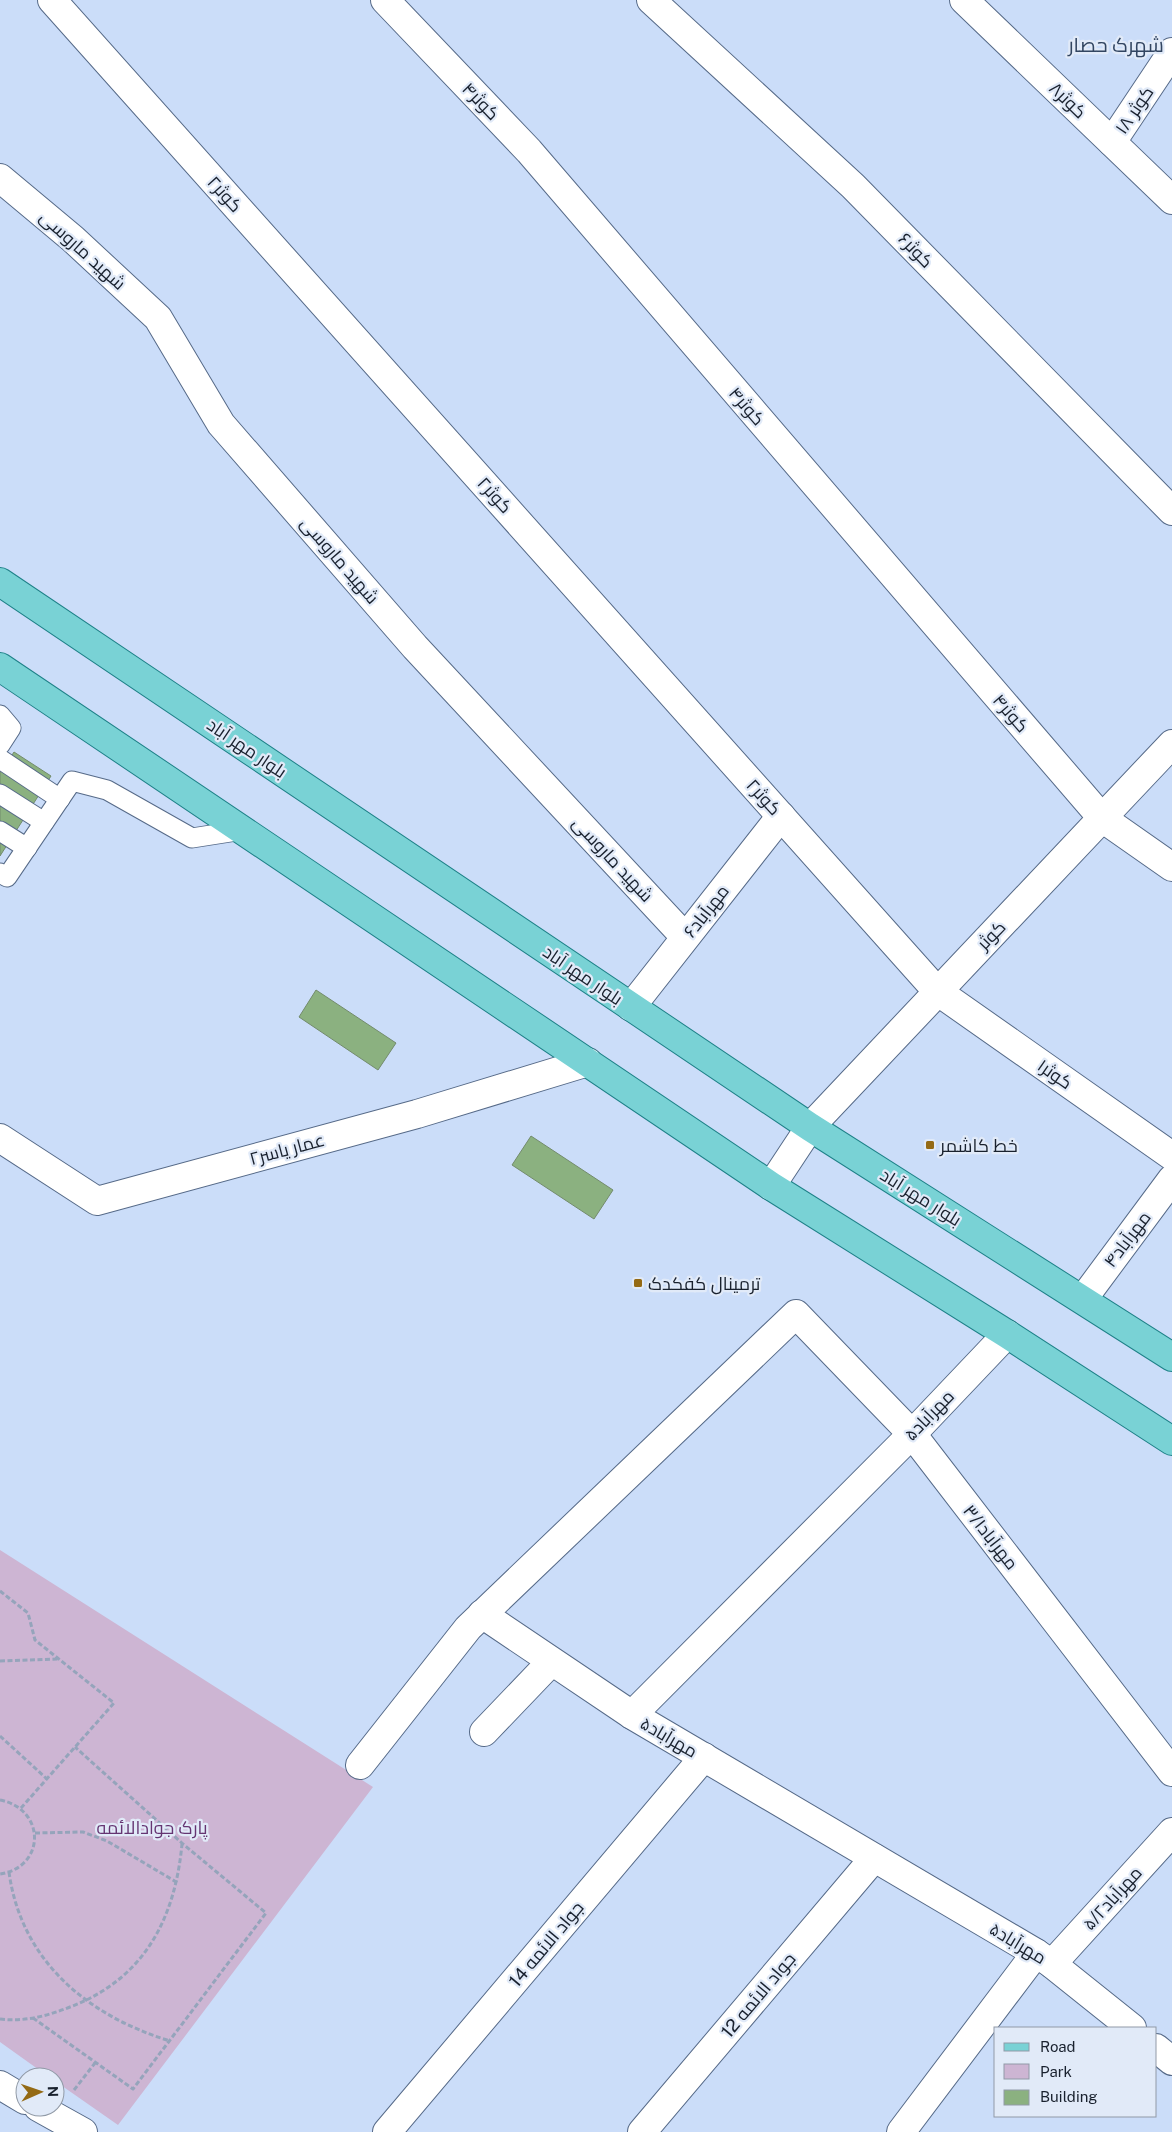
<svg xmlns="http://www.w3.org/2000/svg" width="1172" height="2132" viewBox="0 0 1172 2132" font-family="'Public Sans',Cairo,sans-serif">
	<rect width="100%" height="100%" fill="#cbddf9"/>
	<polygon fill="#cdb5d3" points="0,1550 373,1787 118,2125 55,2081 55,2077 49,2077 0,2042"/>
	<g fill="#8bb180" stroke="#738b6c">
		<polygon points="14,752 51,776 0,856 0,773"/>
		<polygon points="316,990 396,1043 378,1070 299,1017"/>
		<polygon points="531,1136 613,1190 594,1219 512,1165"/>
	</g>
	<g fill="none" stroke-linecap="round" stroke-linejoin="round">
		<g stroke="#566a88" stroke-width="21">
			<g id="service">
				<polyline points="0,715 11,728 0,745"/>
				<polyline points="0,759 60,799"/>
				<polyline points="0,794 44,822"/>
				<polyline points="0,831 27,848"/>
				<polyline points="0,873 7,877 72,781 107,790 192,838 243,830"/>
			</g>
		</g>
		<g stroke="#566a88" stroke-width="30">
			<g id="minor">
				<polyline points="52,0 937,991 1172,1156"/>
				<polyline points="385,0 529,151 1102,818 1172,867"/>
				<polyline points="651,0 853,186 1172,511"/>
				<polyline points="964,0 1172,200"/>
				<polyline points="1112,142 1172,52"/>
				<polyline points="0,178 73,239 158,318 221,424 415,647 685,937"/>
				<polyline points="631,1007 781,816"/>
				<polyline points="0,1138 97,1201 417,1114 588,1062"/>
				<polyline points="771,1186 810,1127 1172,744"/>
				<polyline points="1083,1299 1172,1179"/>
				<polyline points="1007,1334 912,1434 632,1715 1036,1953 1052,1964 1132,2028"/>
				<polyline points="482,1614 632,1715"/>
				<polyline points="484,1732 551,1662"/>
				<polyline points="360,1765 468,1628 796,1314 912,1434 1172,1772"/>
				<polyline points="1052,1964 1172,1832"/>
				<polyline points="1156,2048 1172,2061"/>
				<polyline points="0,2085 25,2100"/>
				<polyline points="38,2107 83,2132"/>
				<polyline points="387,2132 704,1757"/>
				<polyline points="642,2132 874,1858"/>
				<polyline points="901,2132 1036,1953"/>
			</g>
		</g>
		<g stroke="#1e8188" stroke-width="30">
			<g id="primary">
				<polyline points="0,582 810,1127 1172,1357"/>
				<polyline points="0,667 771,1186 1007,1334 1172,1441"/>
			</g>
		</g>
		<g stroke="#95a4bb" stroke-width="3" stroke-dasharray="5 2.5" stroke-linecap="butt">
			<polyline points="0,1591 28,1613 35,1640 114,1703 21,1808"/>
			<polyline points="0,1661 58,1659"/>
			<polyline points="0,1736 47,1779"/>
			<path d="M0 1800C46 1809 46 1867 0 1874"/>
			<polyline points="35,1833 83,1832 107,1841 178,1883"/>
			<path d="M9 1872C21 1961 88 2016 170 2041"/>
			<polyline points="33,2018 133,2089 266,1913 183,1844 75,1747"/>
			<path d="M0 2019C25 2022 47 2016 70 2007 144 1979 175 1919 182 1844"/>
			<polyline points="74,2090 95,2063"/>
		</g>
		<use href="#service" stroke="#fff" stroke-width="19"/>
		<use href="#minor" stroke="#fff" stroke-width="28"/>
		<use href="#primary" stroke="#79d2d5" stroke-width="28"/>
	</g>
	<g fill="#946a15" stroke="#e1eaf8" stroke-width="2">
		<rect x="925" y="1140" width="10" height="10" rx="2.5"/>
		<rect x="633" y="1278" width="10" height="10" rx="2.5"/>
	</g>
	<g text-anchor="middle" dominant-baseline="central" stroke-width="4.5" stroke-linejoin="round" paint-order="stroke">
		<g font-size="18" fill="#19212e" stroke="#e1eaf8">
			<text transform="translate(1068 100) rotate(44)">کوثر۸</text>
			<text transform="translate(481 101) rotate(46)">کوثر۴</text>
			<text transform="translate(1134 110) rotate(-56)">کوثر ۱۸</text>
			<text transform="translate(225 194) rotate(48)">کوثر۲</text>
			<text transform="translate(83 250) rotate(42)">شهید ماروسی</text>
			<text transform="translate(916 250) rotate(46)">کوثر۶</text>
			<text transform="translate(747 406) rotate(49)">کوثر۴</text>
			<text transform="translate(495 495) rotate(48)">کوثر۲</text>
			<text transform="translate(340 560) rotate(49)">شهید ماروسی</text>
			<text transform="translate(1011 713) rotate(49)">کوثر۴</text>
			<text transform="translate(247 748) rotate(34)">بلوار مهر آباد</text>
			<text transform="translate(764 797) rotate(48)">کوثر۲</text>
			<text transform="translate(613 859) rotate(47)">شهید ماروسی</text>
			<text transform="translate(706 911) rotate(-52)">مهرآباد۶</text>
			<text transform="translate(991 935) rotate(-46)">کوثر</text>
			<text transform="translate(583 975) rotate(34)">بلوار مهر آباد</text>
			<text transform="translate(1055 1074) rotate(35)">کوثر۱</text>
			<text transform="translate(287 1149) rotate(-15)">عمار یاسر۲</text>
			<text transform="translate(921 1197) rotate(32)">بلوار مهر آباد</text>
			<text transform="translate(1127 1239) rotate(-53)">مهرآباد۴</text>
			<text transform="translate(929 1415) rotate(-46)">مهرآباد۵</text>
			<text transform="translate(991 1537) rotate(52)">مهرآباد۳/۱</text>
			<text transform="translate(669 1737) rotate(30)">مهرآباد۵</text>
			<text transform="translate(1112 1898) rotate(-48)">مهرآباد۵/۲</text>
			<text transform="translate(1018 1943) rotate(31)">مهرآباد۵</text>
			<text transform="translate(546 1944) rotate(-50)">جواد الائمه 14</text>
			<text transform="translate(758 1995) rotate(-50)">جواد الائمه 12</text>
		</g>
		<g font-size="18" fill="#19212e" stroke="#e1eaf8" text-anchor="start">
			<text x="940" y="1145">خط کاشمر</text>
			<text x="648" y="1283">ترمینال کفکدک</text>
		</g>
		<g font-size="18" fill="#653572" stroke="#e1eaf8">
			<text x="152" y="1827">پارک جوادالائمه</text>
		</g>
		<g font-size="20" fill="#324561" stroke="#e1eaf8">
			<text x="1116" y="45">شهرک حصار</text>
		</g>
	</g>
	<rect x="994" y="2027" width="162" height="90" fill="#e1eaf8" stroke="#919aa7"/>
	<rect x="1004" y="2043" width="25" height="8" fill="#79d2d5" stroke="#919aa7"/>
	<text x="1040" y="2052" font-size="15" fill="#19212e">Road</text>
	<rect x="1004" y="2064" width="25" height="15" fill="#cdb5d3" stroke="#919aa7"/>
	<text x="1040" y="2077" font-size="15" fill="#19212e">Park</text>
	<rect x="1004" y="2090" width="25" height="15" fill="#8bb180" stroke="#919aa7"/>
	<text x="1040" y="2102" font-size="15" fill="#19212e">Building</text>
	<g transform="translate(40 2092) rotate(88)"><circle r="24" fill="#e1eaf8" stroke="#919aa7"/>
	<path d="M0-4L9 19L0 12L-9 19Z" fill="#946a15"/>
	<text y="-8" font-size="14" font-weight="bold" text-anchor="middle" fill="#19212e">N</text>
	</g>
</svg>
